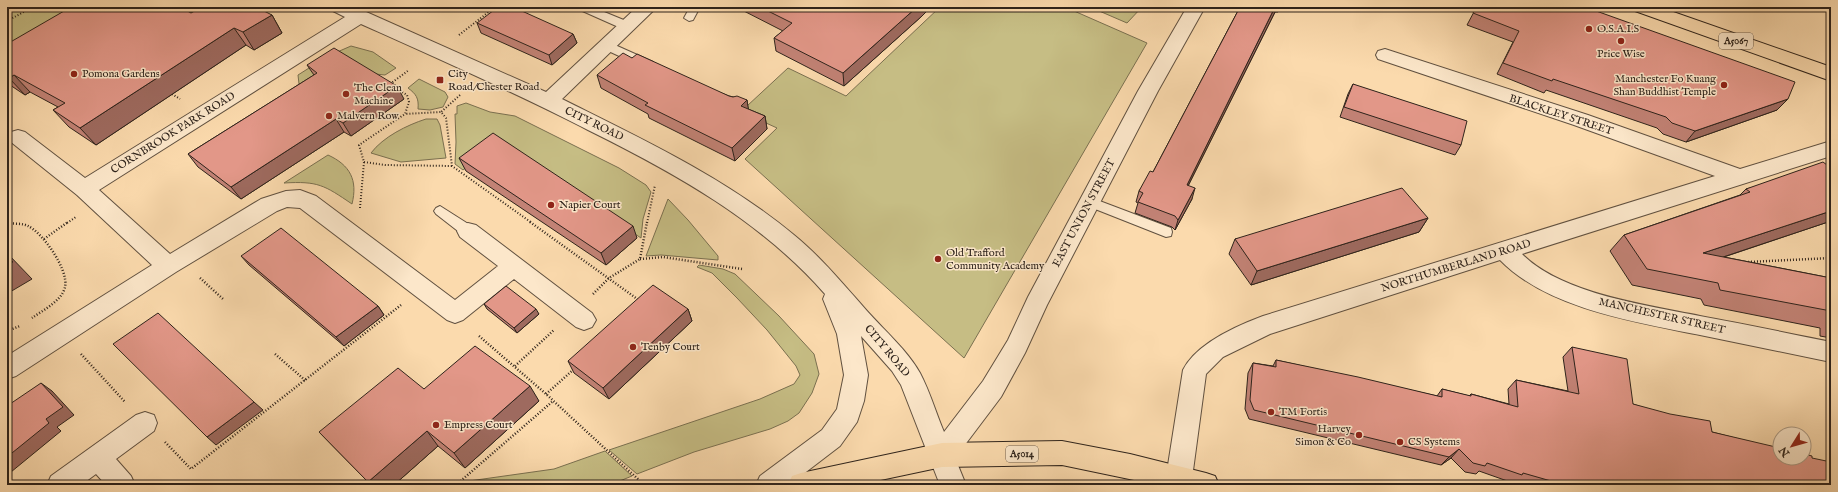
<svg xmlns="http://www.w3.org/2000/svg" width="1838" height="492" viewBox="0 0 1838 492" font-family="'IM FELL English',serif">
	<rect width="100%" height="100%" fill="#fbdaad"/>
	<filter id="stains"><feTurbulence type="fractalNoise" baseFrequency=".005" numOctaves="4"/><feColorMatrix values="0 0 0 0 .2 0 0 0 0 .09 0 0 0 0 .02 0 0 0 .5 -.17"/></filter>
	<radialGradient id="worn" r=".72"><stop offset=".6" stop-color="#630" stop-opacity="0"/><stop offset="1" stop-color="#630" stop-opacity=".3"/></radialGradient>
	<g fill="#c6bd84" stroke="#7a7050">
		<polygon points="7,7 83,7 7,50"/>
		<polygon points="940,7 1065,7 1147,43 964,358 745,159 777,128 753,117 747,106 788,68 846,96"/>
		<polygon points="1090,7 1142,7 1127,23"/>
		<polygon points="351,46 373,52 396,68 385,75 375,74 299,84 298,75 328,56"/>
		<path d="M419 79 445 92 448 97 443 107 430 110 418 109C419 98 416 94 408 88Z"/>
		<polygon points="466,103 490,112 515,116 619,168 646,185 651,192 643,219 641,238 498,143 463,170 455,164 456,142 455,114 457,114 457,106"/>
		<path d="M426 119H437L440 125 446 158 401 162 371 153C383 137 407 125 426 119Z"/>
		<path d="M328 155C350 165 358 180 352 204 324 185 318 181 284 183Z"/>
		<polygon points="668,199 688,220 718,256 718,260 661,255 646,256"/>
		<polygon points="699,265 723,269 735,274 779,316 814,354 819,374 812,393 799,413 788,421 770,429 694,452 637,474 609,450 760,399 794,384 800,375 796,366 767,330 737,298 712,273 697,267"/>
		<polygon points="605,451 632,476 610,485 458,485 462,482 554,469"/>
	</g>
	<g fill="none" stroke-linecap="round" stroke-linejoin="round">
		<g stroke="#615140" stroke-width="2">
			<g id="service">
				<polygon points="577,7 592,7 631,23 632,26 631,29 623,29 578,9"/>
				<polygon points="690,7 700,7 693,20 689,21 684,18"/>
				<polygon points="606,41 653,62 655,65 653,68 645,68 602,48 600,45"/>
				<polygon points="1089,197 1171,228 1172,232 1171,236 1166,237 1085,205 1083,202 1085,199"/>
				<polygon points="440,206 473,227 474,231 473,235 468,236 463,235 436,214 434,211 436,208"/>
			</g>
		</g>
		<g stroke="#615140" stroke-width="2">
			<g id="minor">
				<path d="M330 7H355L546 92 637 7H657L562 99C642 139 724 177 794 235 821 257 844 285 867 311 885 331 907 350 920 373 930 392 936 413 944 432L983 381 1008 340 1028 297 1138 91 1187 7H1205L1158 91 1047 305 1025 353 1001 397 955 458 966 485H940L901 385 892 371 861 336 868 375 864 401 857 422 840 446 789 485H756L760 476 822 430 837 409 844 375 837 334 823 299 825 294C761 221 675 173 588 130 514 92 437 58 361 24L99 190 170 254 261 199 286 191 300 190 316 196 455 300 498 266 460 237 457 231 460 225 468 223 476 225 592 313 596 320 592 327 584 330 576 327 514 279 463 320 455 323 447 320 300 208 287 207 277 211 176 272 16 376 7 379V356L152 265 77 195 11 142 8 137 11 132 18 130 25 132 85 178 345 17 333 11Z"/>
				<path d="M1385 49 1588 115 1740 169 1831 141V156L1522 254C1562 294 1646 305 1700 316 1744 324 1787 333 1831 342V362C1787 353 1744 344 1700 335 1636 322 1548 309 1500 260L1270 334 1223 357 1206 374 1192 478 1189 485H1169L1166 478 1183 370C1196 344 1236 326 1263 316L1715 176 1574 125 1378 59 1376 55 1378 51Z"/>
				<polygon points="145,412 154,415 157,423 154,431 116,459 131,476 135,485 106,485 96,474 81,485 47,485 51,476 136,415"/>
			</g>
		</g>
		<g stroke="#2e231b" stroke-width="2">
			<g id="primary">
				<polygon points="1632,7 1659,7 1831,67 1831,81 1635,11"/>
				<polygon points="1062,441 1130,454 1206,473 1215,476 1219,485 1158,485 1062,465 942,467 857,485 788,485 792,476 801,473 942,443"/>
			</g>
		</g>
		<g stroke="#2e231b" stroke-width="2" stroke-dasharray="1 2" stroke-linecap="butt">
			<polyline points="7,21 33,7"/>
			<polyline points="459,35 495,7"/>
			<polyline points="390,84 409,70"/>
			<polyline points="397,89 407,95 409,102 405,114 441,112"/>
			<polyline points="172,94 180,99"/>
			<polyline points="460,95 441,112 446,118 452,166 532,223"/>
			<polyline points="364,162 385,165 452,166"/>
			<polyline points="360,208 364,162 359,145 405,114"/>
			<polyline points="7,223 9,223"/>
			<polyline points="67,223 76,217"/>
			<polyline points="647,223 655,185"/>
		</g>
		<g stroke="#2e231b" stroke-width="2.5" stroke-dasharray="1 2" stroke-linecap="butt">
			<polyline points="530,222 640,301"/>
			<path d="M7 223C14 224 22 223 28 226 43 233 69 270 65 287 62 301 43 310 32 318"/>
			<polyline points="44,239 68,222"/>
			<polyline points="640,259 663,257 742,269"/>
			<polyline points="1748,262 1831,258"/>
			<polyline points="200,278 223,299"/>
			<polyline points="593,294 609,278 640,259 647,222"/>
			<polyline points="7,331 20,326"/>
			<polyline points="479,336 546,394 639,480"/>
			<polyline points="81,354 125,402"/>
			<polyline points="275,354 306,381"/>
			<polyline points="515,366 554,330"/>
			<polyline points="546,394 574,369"/>
			<polyline points="165,442 191,469 401,305"/>
			<polyline points="456,485 553,401"/>
		</g>
		<use href="#service" fill="#fce7ca" fill-rule="evenodd"/>
		<use href="#minor" fill="#fce7ca" fill-rule="evenodd"/>
		<use href="#primary" fill="#fbdaad" fill-rule="evenodd"/>
	</g>
	<g fill="#c28275" stroke="#2e231b">
		<polygon points="738,7 931,7 922,16 844,86 776,51 774,38 783,31 738,8"/>
		<polygon points="1240,7 1282,7 1278,12 1275,12 1188,186 1192,199 1175,230 1172,227 1135,213 1138,203 1136,202 1139,191 1153,172"/>
		<polygon points="1466,7 1585,7 1777,110 1686,142 1663,134 1657,128 1546,90 1544,93 1497,74 1513,42 1467,25 1475,10"/>
		<polygon points="191,13 272,15 282,33 254,50 246,45 96,145 69,127 53,110 58,107 30,92 25,95 7,83 7,44"/>
		<polygon points="477,23 573,34 577,43 552,65 481,33"/>
		<polygon points="632,58 729,96 747,100 748,109 765,116 767,129 735,161 649,118 648,114 601,88 597,75"/>
		<polygon points="307,65 404,99 351,136 344,132 241,199 198,167 188,154 314,75"/>
		<polygon points="1353,84 1461,145 1455,155 1340,117 1348,94"/>
		<polygon points="459,158 637,238 606,265 466,171"/>
		<polygon points="1831,168 1831,221 1724,257 1831,278 1831,338 1820,336 1820,328 1704,305 1701,299 1632,285 1610,251 1624,235 1740,195 1746,189"/>
		<polygon points="1428,218 1419,232 1251,285 1229,254 1235,239"/>
		<polygon points="241,256 378,306 384,315 344,346 249,265"/>
		<polygon points="484,304 539,314 517,333 487,309"/>
		<polygon points="688,309 692,321 609,399 574,373 568,361"/>
		<polygon points="1572,347 1633,404 1712,432 1812,458 1831,485 1526,485 1515,482 1513,483 1479,471 1476,474 1465,472 1451,458 1441,465 1249,419 1245,409 1248,373 1253,363 1273,366 1276,360 1437,396 1442,389 1469,396 1471,394 1509,404 1508,389 1516,380 1568,391 1563,357"/>
		<polygon points="424,389 539,401 465,468 438,446 394,485 371,485 319,432"/>
	</g>
	<g fill="#9e6a5f" stroke="#2e231b">
		<polygon points="917,7 931,7 922,16 844,86 843,73"/>
		<polygon points="1275,7 1276,7 1275,12 1183,196 1187,185"/>
		<polygon points="1280,7 1282,7 1278,12"/>
		<polygon points="272,15 282,33 254,50 243,32"/>
		<polygon points="234,28 246,45 96,145 80,128"/>
		<polygon points="573,34 577,43 552,65 549,55"/>
		<polygon points="14,75 30,92 25,95 9,78"/>
		<polygon points="397,86 404,99 351,136 343,123"/>
		<polygon points="1788,99 1777,110 1686,142 1695,131"/>
		<polygon points="747,100 749,113 741,106"/>
		<polygon points="765,116 767,129 735,161 732,148"/>
		<polygon points="336,119 344,132 241,199 231,187"/>
		<polygon points="1195,188 1192,199 1175,230 1178,220"/>
		<polygon points="1831,211 1831,221 1687,269 1703,253"/>
		<polygon points="1428,218 1419,232 1251,285 1257,271"/>
		<polygon points="633,226 637,238 606,265 601,253"/>
		<polygon points="7,253 32,279 10,292 7,289"/>
		<polygon points="378,306 384,315 344,346 336,337"/>
		<polygon points="536,309 539,314 517,333 514,328"/>
		<polygon points="688,309 692,321 609,399 603,388"/>
		<polygon points="41,383 52,391 74,415 57,427 61,431 11,472 7,470 7,457 46,419"/>
		<polygon points="530,386 539,401 465,468 454,453"/>
		<polygon points="254,402 263,410 216,445 207,437"/>
		<polygon points="427,431 438,446 394,485 371,485 368,482"/>
		<polygon points="1459,449 1451,458 1441,465 1449,457"/>
	</g>
	<g fill="#e29788" stroke="#2e231b">
		<polygon points="71,7 180,7 191,13 202,7 256,7 272,15 243,32 234,28 80,128 53,110 65,103 14,75 9,78 7,77 7,44"/>
		<polygon points="498,7 513,7 573,34 549,55 477,23"/>
		<polygon points="760,7 917,7 843,73 774,38 792,23"/>
		<polygon points="1240,7 1275,7 1187,185 1195,188 1178,220 1175,216 1138,202 1143,193 1139,191 1150,171 1153,172"/>
		<polygon points="1476,7 1585,7 1795,82 1788,99 1695,131 1672,123 1666,117 1553,79 1552,81 1503,63 1519,31 1473,13"/>
		<polygon points="334,48 397,86 343,123 336,119 231,187 188,154 317,73 307,65"/>
		<polygon points="623,53 632,58 637,54 729,96 733,97 737,96 747,100 741,106 765,116 732,148 645,105 648,103 597,75"/>
		<polygon points="1353,84 1467,121 1461,145 1344,107"/>
		<polygon points="493,133 633,226 601,253 459,158"/>
		<polygon points="1823,162 1831,168 1831,211 1703,253 1831,278 1831,311 1720,290 1718,283 1647,269 1624,235 1750,192 1746,189"/>
		<polygon points="1402,188 1428,218 1257,271 1235,239"/>
		<polygon points="281,228 378,306 336,337 241,256"/>
		<polygon points="7,256 13,262 7,265"/>
		<polygon points="653,285 688,309 603,388 568,361"/>
		<polygon points="506,286 536,309 514,328 484,304"/>
		<polygon points="158,313 254,402 207,437 113,344"/>
		<polygon points="475,346 530,386 454,453 427,431 368,482 319,432 398,368 424,389"/>
		<polygon points="1572,347 1627,359 1633,404 1670,414 1710,421 1712,432 1780,448 1780,458 1804,458 1804,454 1812,456 1812,458 1831,462 1831,485 1607,485 1604,482 1602,485 1565,485 1523,473 1522,475 1487,463 1485,466 1473,463 1459,449 1449,457 1254,410 1250,400 1253,363 1276,367 1276,360 1358,377 1442,397 1442,389 1471,396 1471,394 1518,407 1516,380 1579,394"/>
		<polygon points="41,383 63,407 46,419 49,423 7,457 7,406"/>
	</g>
	<g fill="#8f2418" stroke="#fce7ca" stroke-width="1.5">
		<circle cx="1589" cy="29" r="4"/>
		<circle cx="1621" cy="41" r="4"/>
		<circle cx="74" cy="74" r="4"/>
		<rect x="436" y="76" width="8" height="8" rx="2"/>
		<circle cx="1724" cy="85" r="4"/>
		<circle cx="346" cy="94" r="4"/>
		<circle cx="329" cy="116" r="4"/>
		<circle cx="551" cy="205" r="4"/>
		<circle cx="938" cy="259" r="4"/>
		<circle cx="633" cy="347" r="4"/>
		<circle cx="1271" cy="412" r="4"/>
		<circle cx="436" cy="425" r="4"/>
		<circle cx="1359" cy="435" r="4"/>
		<circle cx="1400" cy="442" r="4"/>
	</g>
	<g text-anchor="middle" dominant-baseline="central" stroke-width="3" stroke-linejoin="round" paint-order="stroke">
		<g fill="#fce7ca" stroke="#6c5e50" stroke-width="1">
			<rect x="1719" y="33" width="34" height="16" rx="3"/>
			<rect x="1006" y="446" width="32" height="16" rx="3"/>
		</g>
		<g font-size="10" font-weight="bold" fill="#2e231b">
			<text x="1736" y="41">A5067</text>
			<text x="1022" y="454">A5014</text>
		</g>
		<g font-size="11" fill="#2e231b" stroke="#fce7ca" text-anchor="start">
			<text x="1597" y="29">O.S.A.I.S</text>
			<text x="1621" y="54" text-anchor="middle">Price Wise</text>
			<text x="82" y="74">Pomona Gardens</text>
			<text x="448" y="74">City<tspan x="448" dy="13">Road/Chester Road</tspan></text>
			<text x="1716" y="79" text-anchor="end">Manchester Fo Kuang<tspan x="1716" dy="13">Shan Buddhist Temple</tspan></text>
			<text x="354" y="88">The Clean<tspan x="354" dy="13">Machine</tspan></text>
			<text x="337" y="116">Malvern Row</text>
			<text x="559" y="205">Napier Court</text>
			<text x="946" y="253">Old Trafford<tspan x="946" dy="13">Community Academy</tspan></text>
			<text x="641" y="347">Tenby Court</text>
			<text x="1279" y="412">TM Fortis</text>
			<text x="444" y="425">Empress Court</text>
			<text x="1351" y="429" text-anchor="end">Harvey<tspan x="1351" dy="13">Simon &amp; Co</tspan></text>
			<text x="1408" y="442">CS Systems</text>
		</g>
		<g font-size="11" fill="#2e231b" stroke="#fce7ca">
			<text transform="translate(1561 115) rotate(18)">BLACKLEY STREET</text>
			<text transform="translate(594 124) rotate(26)">CITY ROAD</text>
			<text transform="translate(173 133) rotate(-32)">CORNBROOK PARK ROAD</text>
			<text transform="translate(1084 213) rotate(-62)">EAST UNION STREET</text>
			<text transform="translate(1456 266) rotate(-17)">NORTHUMBERLAND ROAD</text>
			<text transform="translate(1662 316) rotate(13)">MANCHESTER STREET</text>
			<text transform="translate(887 351) rotate(50)">CITY ROAD</text>
		</g>
	</g>
	<rect width="1838" height="492" fill="none" stroke="#fbdaad" stroke-width="24"/>
	<rect x="8" y="8" width="1822" height="476" fill="none" stroke="#2e231b" stroke-width="2"/>
	<rect x="12" y="12" width="1814" height="468" fill="none" stroke="#2e231b"/>
	<g transform="translate(1792 446) rotate(233)"><circle r="19" fill="#fce7ca" stroke="#aa9984"/>
	<path d="M0-3L7 15L0 10L-7 15Z" fill="#8f2418"/>
	<text y="-6" font-size="11" font-weight="bold" text-anchor="middle" fill="#2e231b">N</text>
	</g>
	<rect width="100%" height="100%" filter="url(#stains)"/>
	<rect width="100%" height="100%" fill="url(#worn)"/>
</svg>
